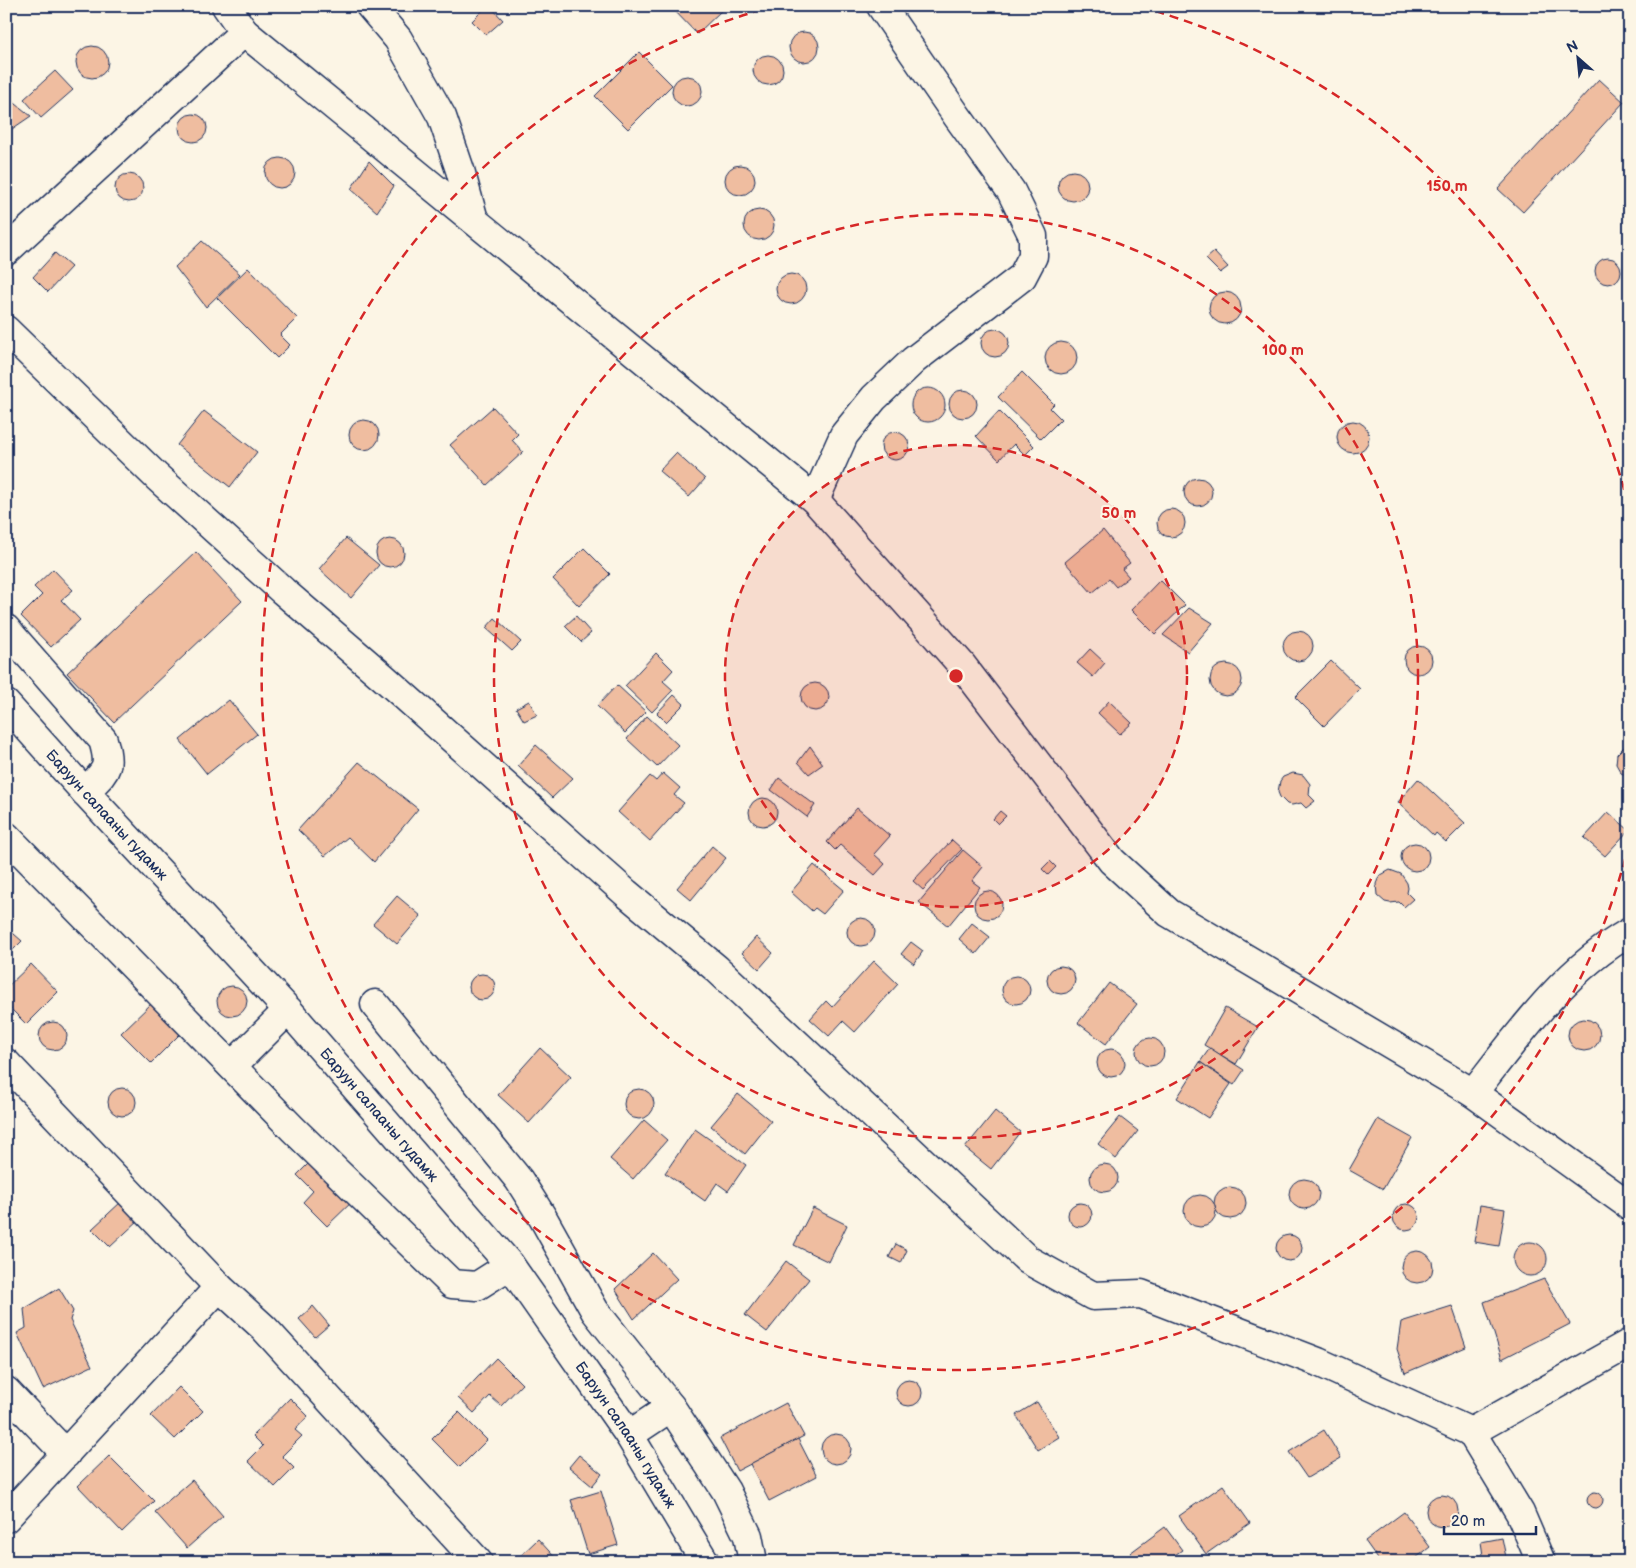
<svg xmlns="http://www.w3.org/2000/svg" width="1636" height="1568" viewBox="0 0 1636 1568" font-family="'Balsamiq Sans',sans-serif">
	<rect width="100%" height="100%" fill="#fcf5e5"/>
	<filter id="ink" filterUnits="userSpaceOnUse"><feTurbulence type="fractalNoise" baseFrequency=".02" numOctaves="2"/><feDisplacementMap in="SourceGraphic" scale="10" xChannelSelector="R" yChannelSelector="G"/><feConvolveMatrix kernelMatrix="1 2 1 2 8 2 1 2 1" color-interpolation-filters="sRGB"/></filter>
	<g filter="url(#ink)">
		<g fill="#efbda0" stroke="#1b2f5e">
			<polygon points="487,6 490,6 503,20 486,35 472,21"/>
			<polygon points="670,6 721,6 723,9 697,34"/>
			<circle cx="804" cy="47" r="15"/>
			<circle cx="92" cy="62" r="16"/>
			<polygon points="639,52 672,85 628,129 595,96"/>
			<circle cx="768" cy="70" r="15"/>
			<polygon points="55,71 73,90 41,118 24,99"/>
			<circle cx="687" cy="91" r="15"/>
			<polygon points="1599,79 1624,102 1523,212 1498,189"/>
			<polygon points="6,96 31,116 6,133"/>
			<circle cx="193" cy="128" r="14"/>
			<circle cx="280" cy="173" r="15"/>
			<polygon points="369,161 394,186 377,212 351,189"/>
			<circle cx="740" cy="180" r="15"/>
			<circle cx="1073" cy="186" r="15"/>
			<circle cx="129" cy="188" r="14"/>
			<circle cx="759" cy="225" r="15"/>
			<polygon points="202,241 240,274 206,307 175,267"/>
			<polygon points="1214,252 1228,267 1220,273 1206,259"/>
			<polygon points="55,253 71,267 48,292 33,277"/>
			<circle cx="1608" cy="271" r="13"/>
			<polygon points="248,268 297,318 280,335 290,345 277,358 217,298"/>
			<circle cx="791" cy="289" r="15"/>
			<circle cx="1225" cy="308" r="16"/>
			<circle cx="995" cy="343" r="14"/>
			<circle cx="1061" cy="358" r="16"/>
			<polygon points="1022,372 1054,404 1050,408 1061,419 1041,439 998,397"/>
			<circle cx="928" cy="405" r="17"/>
			<circle cx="963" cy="404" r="14"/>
			<polygon points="493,407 518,434 512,440 523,452 487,485 450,445"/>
			<polygon points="204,411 257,452 230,487 177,445"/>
			<polygon points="999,411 1034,446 1025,455 1014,444 999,460 976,436"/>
			<circle cx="364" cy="435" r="15"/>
			<circle cx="1353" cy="437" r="16"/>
			<circle cx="895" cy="446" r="14"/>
			<polygon points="676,453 705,479 689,497 659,471"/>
			<circle cx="1198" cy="492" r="14"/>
			<circle cx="1171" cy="523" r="14"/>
			<polygon points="1103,530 1130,563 1122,569 1129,577 1116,587 1109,579 1092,593 1065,562"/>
			<polygon points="346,538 379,565 351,598 319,569"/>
			<circle cx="390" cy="553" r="14"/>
			<polygon points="584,548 610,574 579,606 553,579"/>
			<polygon points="196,552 242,601 114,722 67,673"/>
			<polygon points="53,569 73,590 61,600 80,620 51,647 21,616 42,595 34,587"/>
			<polygon points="1160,580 1185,605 1155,634 1131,610"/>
			<polygon points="1189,608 1213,623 1188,652 1163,635"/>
			<polygon points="576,616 591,633 581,642 565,626"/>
			<polygon points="495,618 521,642 512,651 486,628"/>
			<circle cx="1298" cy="646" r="15"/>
			<circle cx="1418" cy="660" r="14"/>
			<polygon points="1090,649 1105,663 1093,677 1077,663"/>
			<polygon points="656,653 673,670 663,681 673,690 652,712 625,686"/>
			<polygon points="1331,661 1360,689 1324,726 1295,697"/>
			<circle cx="1226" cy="680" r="16"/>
			<circle cx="815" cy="697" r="14"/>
			<polygon points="617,685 646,712 625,733 597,706"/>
			<polygon points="674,695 684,704 666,722 657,713"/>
			<polygon points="229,700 257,734 207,774 180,740"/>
			<polygon points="529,701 537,715 524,721 516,708"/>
			<polygon points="1109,701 1132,723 1120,734 1098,713"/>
			<polygon points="647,716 678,745 657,767 627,739"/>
			<polygon points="536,745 573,778 552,798 518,766"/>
			<polygon points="1630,745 1630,777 1621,773 1616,764 1617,754 1625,746"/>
			<polygon points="810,746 823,764 809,774 798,762"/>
			<polygon points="359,762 418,809 374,862 348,837 325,856 298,830"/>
			<polygon points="663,773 680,788 674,795 684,803 650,841 618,812 650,776 656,781"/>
			<polygon points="1293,773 1303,775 1310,784 1309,795 1315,801 1306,808 1301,803 1292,805 1287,804 1280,797 1278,792 1280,781 1283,777"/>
			<polygon points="779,778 815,805 807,817 771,790"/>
			<polygon points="1418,779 1465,823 1446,842 1436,833 1434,836 1398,802"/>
			<circle cx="763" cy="812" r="14"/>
			<polygon points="857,808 890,836 874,854 885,864 875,875 840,845 835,850 827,842"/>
			<polygon points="1000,811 1006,816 998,824 993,819"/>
			<polygon points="1608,812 1629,830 1605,856 1584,838"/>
			<polygon points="952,840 962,849 923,890 913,881"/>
			<circle cx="1415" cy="857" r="14"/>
			<polygon points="712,846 726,858 691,900 677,888"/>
			<polygon points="963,850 983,867 972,881 980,887 948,926 919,902"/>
			<polygon points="1050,861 1056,867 1048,875 1042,869"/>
			<polygon points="814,865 844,890 823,914 815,908 812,911 791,892"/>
			<polygon points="1390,870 1401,874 1407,883 1408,888 1407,893 1413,899 1404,907 1399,902 1390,903 1385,902 1377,895 1376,884 1378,879 1381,875"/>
			<circle cx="988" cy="905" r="14"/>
			<polygon points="397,896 421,916 397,944 373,924"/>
			<circle cx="861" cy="932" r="14"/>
			<polygon points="972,923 990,937 976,954 959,939"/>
			<polygon points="6,927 22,941 6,957"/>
			<polygon points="756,937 773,953 759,969 742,953"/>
			<polygon points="911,942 923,951 914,964 901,954"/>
			<polygon points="874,961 898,984 855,1032 843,1021 829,1036 810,1019 826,1001 832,1007"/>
			<polygon points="31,964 58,992 26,1024 6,1004 6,988"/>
			<circle cx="1061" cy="980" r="14"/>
			<circle cx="482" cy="987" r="13"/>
			<circle cx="1016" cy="990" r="14"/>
			<polygon points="1109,983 1137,1004 1106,1044 1078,1023"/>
			<circle cx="232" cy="1001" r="15"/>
			<polygon points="153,1002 182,1032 151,1063 121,1033"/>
			<polygon points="1225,1008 1258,1027 1236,1064 1204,1045"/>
			<circle cx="1584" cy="1035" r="16"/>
			<circle cx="53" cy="1036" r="14"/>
			<circle cx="1150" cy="1052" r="14"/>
			<polygon points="540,1048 571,1077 529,1123 498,1095"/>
			<polygon points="1210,1048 1244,1070 1234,1085 1200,1062"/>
			<circle cx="1111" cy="1063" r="14"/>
			<polygon points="1200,1062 1231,1084 1208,1118 1177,1098"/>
			<circle cx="122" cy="1102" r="14"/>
			<circle cx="639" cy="1104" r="15"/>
			<polygon points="738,1094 771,1121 745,1154 711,1126"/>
			<polygon points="1630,1106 1630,1123 1621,1112"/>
			<polygon points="995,1111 1020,1132 991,1169 965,1148"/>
			<polygon points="1120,1117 1138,1131 1116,1159 1098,1144"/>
			<polygon points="1378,1119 1412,1138 1383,1189 1349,1170"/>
			<polygon points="644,1120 667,1140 633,1179 610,1159"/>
			<polygon points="695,1129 746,1165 728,1191 717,1183 705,1201 665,1173"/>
			<polygon points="314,1158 355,1199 327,1226 303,1202 313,1191 297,1175"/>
			<circle cx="1104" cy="1178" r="14"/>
			<circle cx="1304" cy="1194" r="15"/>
			<circle cx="1230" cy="1203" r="16"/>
			<circle cx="1200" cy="1211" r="16"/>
			<polygon points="122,1201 140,1219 110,1247 92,1229"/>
			<circle cx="1080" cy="1215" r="12"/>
			<circle cx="1406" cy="1217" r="13"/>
			<polygon points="1480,1205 1505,1209 1499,1246 1474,1242"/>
			<polygon points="813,1208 847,1225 829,1262 794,1245"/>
			<circle cx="1289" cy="1248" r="13"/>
			<circle cx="1530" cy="1259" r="17"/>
			<polygon points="896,1244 907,1250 901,1263 889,1257"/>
			<circle cx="1417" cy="1267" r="16"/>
			<polygon points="653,1253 677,1279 634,1319 615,1289"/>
			<polygon points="786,1261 809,1279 767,1332 745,1315"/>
			<polygon points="1544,1279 1570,1324 1502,1359 1484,1302"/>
			<polygon points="59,1288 73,1311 70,1320 92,1366 43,1389 17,1333 26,1328 24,1309"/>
			<polygon points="313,1306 329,1325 315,1337 299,1319"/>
			<polygon points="1452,1306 1466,1347 1405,1373 1397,1349 1401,1322"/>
			<polygon points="496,1358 522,1384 501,1406 490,1396 474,1413 458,1398"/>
			<circle cx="909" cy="1393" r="13"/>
			<polygon points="179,1387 203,1411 175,1439 151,1416"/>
			<polygon points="290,1398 308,1416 295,1430 302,1436 282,1456 294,1468 275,1487 248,1461 263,1446 253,1436"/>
			<polygon points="1037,1402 1059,1437 1038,1450 1016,1415"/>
			<polygon points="786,1403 804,1436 737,1471 720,1438"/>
			<polygon points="459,1412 487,1440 460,1467 432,1439"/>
			<polygon points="1324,1430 1341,1458 1307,1478 1289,1452"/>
			<circle cx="836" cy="1449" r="15"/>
			<polygon points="798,1439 817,1476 769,1501 750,1464"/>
			<polygon points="579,1455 602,1474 592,1486 569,1467"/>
			<polygon points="109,1456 154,1501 122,1532 78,1486"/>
			<polygon points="192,1480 223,1516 187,1548 155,1512"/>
			<polygon points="1223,1485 1250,1523 1206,1554 1179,1516"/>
			<polygon points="601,1491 618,1545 588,1554 571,1500"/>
			<circle cx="1595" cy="1500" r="8"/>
			<circle cx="1442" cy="1511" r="16"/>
			<polygon points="1404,1512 1430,1547 1411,1562 1380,1562 1365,1541"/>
			<polygon points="1630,1517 1630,1536 1621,1521"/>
			<polygon points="1165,1527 1182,1550 1165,1562 1137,1562 1130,1553"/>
			<polygon points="1502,1538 1507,1562 1484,1562 1481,1542"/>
			<polygon points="538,1539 559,1562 514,1562"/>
		</g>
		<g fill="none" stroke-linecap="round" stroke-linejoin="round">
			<g stroke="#1b2f5e" stroke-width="31">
				<g id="minor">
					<polyline points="226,6 244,32 815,500 961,664 1112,861 1169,913 1473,1093 1630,1206"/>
					<polyline points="370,6 398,39 442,117 460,170 474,220"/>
					<polyline points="6,251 244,32"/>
					<polyline points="6,330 157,477 283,591 383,677 626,893 717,969 1028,1260 1093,1296 1141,1294 1318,1362 1471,1432 1520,1513 1541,1562"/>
					<polyline points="815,500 844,435 874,398 914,360 1022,277 1033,256 1033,236 1011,191 957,116 881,6"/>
					<path d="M6 629 103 740C112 770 105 771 85 792"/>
					<polyline points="6,836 293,1129 452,1284 477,1286 510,1265"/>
					<polyline points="375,1004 519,1180 543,1218 595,1311 671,1407 726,1491 748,1536 753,1562"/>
					<polyline points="6,1063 219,1287 264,1328 478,1562"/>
					<polyline points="232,1066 288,1010"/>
					<path d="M1473 1093C1519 1034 1564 970 1630 932"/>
					<polyline points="6,1391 66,1454"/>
					<polyline points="1471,1432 1630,1343"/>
					<polyline points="629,1435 671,1407"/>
					<polyline points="6,1518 219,1287"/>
				</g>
			</g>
			<g stroke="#1b2f5e" stroke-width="31">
				<g id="secondary">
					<path id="s1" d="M6 704 85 792 288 1010 510 1265 629 1435 705 1562"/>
				</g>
			</g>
			<use href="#minor" stroke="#fcf5e5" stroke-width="28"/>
			<use href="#secondary" stroke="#fcf5e5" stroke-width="28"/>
		</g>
	</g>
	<circle cx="956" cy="676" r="231" fill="#d62828" fill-opacity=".12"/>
	<g fill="none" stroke="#d62828" stroke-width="2.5" stroke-dasharray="9 6">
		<circle cx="956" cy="676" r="231"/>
		<circle cx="956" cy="676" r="462"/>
		<path d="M1629 844A694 694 0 1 1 771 7M1141 7A694 694 0 0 1 1629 508"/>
	</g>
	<g text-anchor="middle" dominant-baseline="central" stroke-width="4" stroke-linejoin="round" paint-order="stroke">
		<g font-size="15" fill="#1b2f5e" stroke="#fcf5e5">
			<text stroke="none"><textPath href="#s1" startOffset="150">Баруун салааны гудамж</textPath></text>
			<text stroke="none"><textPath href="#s1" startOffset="555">Баруун салааны гудамж</textPath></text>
			<text stroke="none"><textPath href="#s1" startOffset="960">Баруун салааны гудамж</textPath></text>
		</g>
	</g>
	<circle cx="956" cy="676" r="8" fill="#d62828" stroke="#fcf5e5" stroke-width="2.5"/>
	<g font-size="15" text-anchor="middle" font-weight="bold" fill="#d62828" stroke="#fcf5e5" stroke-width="4" stroke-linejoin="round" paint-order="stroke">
		<text x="1447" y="191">150 m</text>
		<text x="1283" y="355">100 m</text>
		<text x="1119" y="518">50 m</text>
	</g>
	<rect width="1636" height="1568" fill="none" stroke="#fcf5e5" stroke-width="25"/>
	<rect x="12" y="12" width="1611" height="1543" fill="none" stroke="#1b2f5e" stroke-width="2" filter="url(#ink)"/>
	<g transform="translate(1578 58) rotate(333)" stroke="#fcf5e5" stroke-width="4" paint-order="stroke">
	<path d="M0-4L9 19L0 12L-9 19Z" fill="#1b2f5e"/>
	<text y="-8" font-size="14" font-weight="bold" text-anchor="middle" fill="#1b2f5e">N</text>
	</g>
	<path d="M1444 1526v8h92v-8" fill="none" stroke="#1b2f5e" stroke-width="2.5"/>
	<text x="1451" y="1526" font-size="15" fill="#1b2f5e" stroke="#fcf5e5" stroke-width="4" paint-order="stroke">20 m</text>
</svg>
